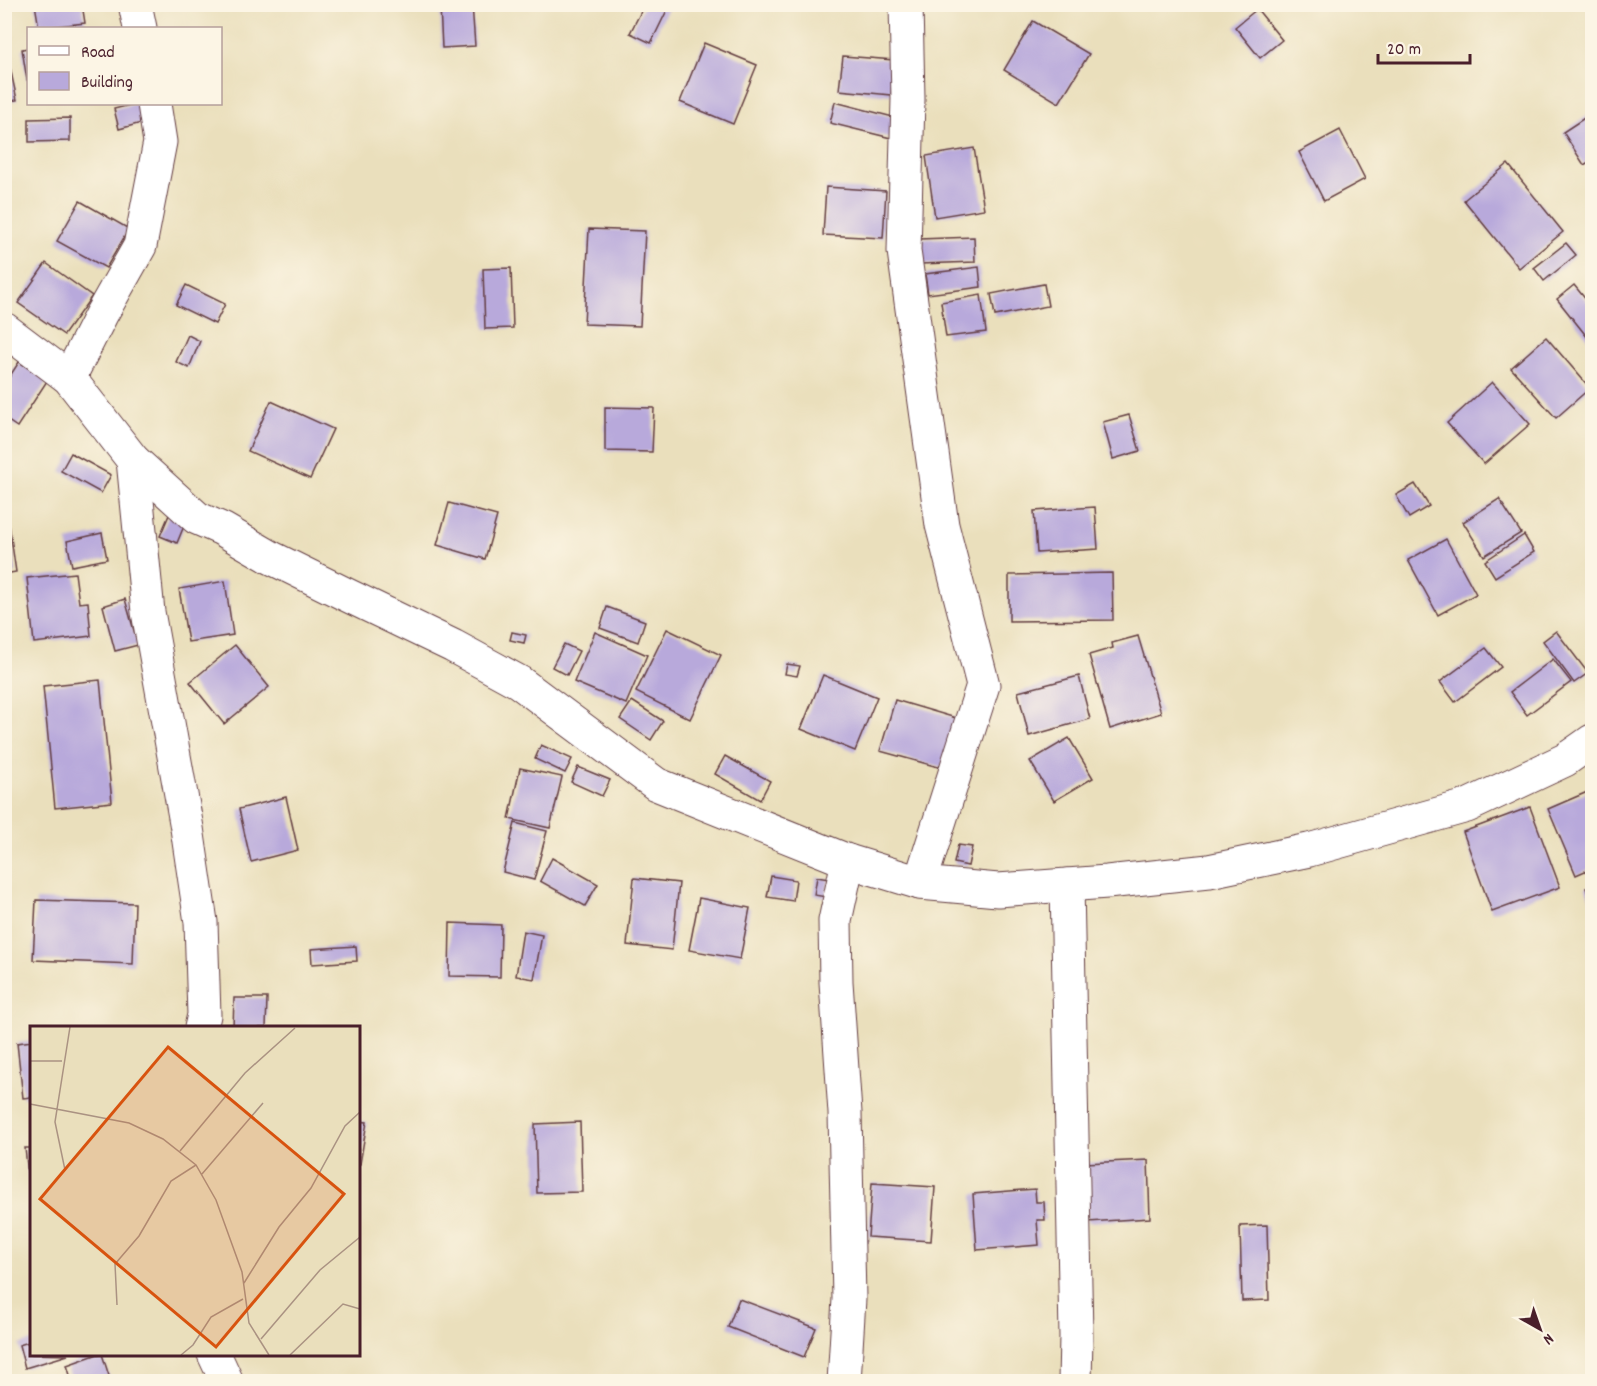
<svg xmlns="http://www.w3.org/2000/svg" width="1597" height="1386" viewBox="0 0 1597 1386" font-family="Dekko,sans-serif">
	<rect width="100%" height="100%" fill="#fcf5e5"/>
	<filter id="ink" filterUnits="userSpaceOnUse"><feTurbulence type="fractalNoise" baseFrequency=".0167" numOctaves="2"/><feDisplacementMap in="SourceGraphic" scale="12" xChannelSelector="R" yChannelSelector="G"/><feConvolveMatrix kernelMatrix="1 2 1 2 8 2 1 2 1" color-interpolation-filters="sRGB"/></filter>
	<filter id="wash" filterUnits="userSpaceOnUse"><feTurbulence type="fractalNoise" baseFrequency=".008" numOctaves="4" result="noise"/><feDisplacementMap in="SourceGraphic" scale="24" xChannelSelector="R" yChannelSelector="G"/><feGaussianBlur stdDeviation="1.35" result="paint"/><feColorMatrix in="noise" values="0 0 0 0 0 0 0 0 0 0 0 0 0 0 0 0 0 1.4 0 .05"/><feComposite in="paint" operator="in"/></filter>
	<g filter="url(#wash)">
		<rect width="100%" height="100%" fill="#eadfbc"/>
		<g id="blocks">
			<g fill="#b8a9db">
				<polygon points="35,4 82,4 85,23 39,28"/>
				<polygon points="472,4 475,46 442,48 440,6"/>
				<polygon points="645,4 670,4 651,43 630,33"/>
				<polygon points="1257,9 1282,40 1260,58 1235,27"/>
				<polygon points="1033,21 1089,54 1059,103 1004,70"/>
				<polygon points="704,43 757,65 733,124 680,102"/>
				<polygon points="28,48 28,80 27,80 22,49"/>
				<polygon points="7,53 17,100 4,102 4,54"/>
				<polygon points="843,56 894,60 891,95 839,90"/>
				<polygon points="835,102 897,118 891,138 830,123"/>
				<polygon points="134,104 140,104 145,122 119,129 114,109"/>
				<polygon points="1592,113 1592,160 1584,165 1563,132"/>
				<polygon points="70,118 70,141 29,142 29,119"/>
				<polygon points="1340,130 1365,179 1324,201 1299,152"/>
				<polygon points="974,148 984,209 935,217 926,156"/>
				<polygon points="1508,164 1563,232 1519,268 1464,200"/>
				<polygon points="826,187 886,191 883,238 823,235"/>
				<polygon points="80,201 129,229 106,268 57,241"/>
				<polygon points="589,229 645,231 640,326 584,324"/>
				<polygon points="974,237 975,262 920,264 919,239"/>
				<polygon points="1566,243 1576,255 1544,281 1534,268"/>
				<polygon points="46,263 92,296 64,335 18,303"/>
				<polygon points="979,267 981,287 928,294 925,274"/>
				<polygon points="511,268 513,328 485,329 483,269"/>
				<polygon points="1044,284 1048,306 995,316 991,294"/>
				<polygon points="186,285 225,304 215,324 176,305"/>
				<polygon points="1574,285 1592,307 1592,343 1557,299"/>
				<polygon points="981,295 986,332 946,337 941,302"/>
				<polygon points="188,335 200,341 189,368 176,362"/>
				<polygon points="1546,337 1590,388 1556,418 1511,368"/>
				<polygon points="19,362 47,381 17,427 4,418 4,385"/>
				<polygon points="1492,382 1530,424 1484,464 1447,423"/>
				<polygon points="271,401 333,429 310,479 248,451"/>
				<polygon points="605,407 654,408 652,452 605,451"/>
				<polygon points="1129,415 1140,451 1113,459 1103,422"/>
				<polygon points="71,453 111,475 101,493 61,471"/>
				<polygon points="1415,484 1429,506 1409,518 1396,495"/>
				<polygon points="1499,499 1521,533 1484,556 1463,522"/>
				<polygon points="449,503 497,516 485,559 437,545"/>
				<polygon points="1095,507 1098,549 1037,553 1034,511"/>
				<polygon points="169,515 186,521 177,543 160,536"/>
				<polygon points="4,524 9,524 16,572 4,574"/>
				<polygon points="102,533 107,559 72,566 67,541"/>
				<polygon points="1524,535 1534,552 1495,577 1485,561"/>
				<polygon points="1446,539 1476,594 1438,615 1408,560"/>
				<polygon points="75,573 79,603 88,602 91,636 34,643 27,578"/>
				<polygon points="1112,573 1113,620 1009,621 1009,575"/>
				<polygon points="225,581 233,635 188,642 179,589"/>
				<polygon points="125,599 138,645 115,651 103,606"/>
				<polygon points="607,607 645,621 638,642 600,628"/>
				<polygon points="667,629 721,655 690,719 636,692"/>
				<polygon points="1556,631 1588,673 1574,683 1543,641"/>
				<polygon points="512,632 526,635 524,643 510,640"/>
				<polygon points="595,632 647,655 626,704 574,682"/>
				<polygon points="1138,636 1161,713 1110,729 1089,655 1113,648 1112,643"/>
				<polygon points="564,644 579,651 567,675 552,667"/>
				<polygon points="235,645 269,687 224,724 190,682"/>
				<polygon points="1486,648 1501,667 1455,702 1440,682"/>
				<polygon points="1553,659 1571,682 1527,715 1510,692"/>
				<polygon points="787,664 800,666 797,676 785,674"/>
				<polygon points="823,675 877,697 855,751 801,729"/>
				<polygon points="1079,676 1090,719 1029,736 1018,692"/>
				<polygon points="100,680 112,802 55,808 43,686"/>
				<polygon points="895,700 956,718 942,768 880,751"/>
				<polygon points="632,701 663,721 651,740 620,719"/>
				<polygon points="1069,738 1093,778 1054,801 1030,761"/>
				<polygon points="541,745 572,759 565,773 535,759"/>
				<polygon points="725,756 770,781 760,800 715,774"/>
				<polygon points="578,767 610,780 602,796 571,782"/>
				<polygon points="520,768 562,777 550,828 509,819"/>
				<polygon points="1592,790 1592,868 1576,875 1548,809"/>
				<polygon points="286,797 298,850 251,862 239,809"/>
				<polygon points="1530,807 1560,887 1492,912 1463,832"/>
				<polygon points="515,823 547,831 534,880 503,872"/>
				<polygon points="958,845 972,847 968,866 954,863"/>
				<polygon points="552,858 598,884 585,906 540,881"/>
				<polygon points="771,876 796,880 793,901 767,897"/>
				<polygon points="817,877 829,879 826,897 814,895"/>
				<polygon points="634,878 679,883 672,950 627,945"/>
				<polygon points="1592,886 1592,904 1586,888"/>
				<polygon points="699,898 750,908 740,959 689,950"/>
				<polygon points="36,900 135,903 133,964 33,960"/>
				<polygon points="450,923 501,925 500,977 449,976"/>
				<polygon points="523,931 542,935 534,979 516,976"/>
				<polygon points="356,946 357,961 312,964 311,949"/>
				<polygon points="234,998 267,998 266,1028 233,1028"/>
				<polygon points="32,1041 32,1097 23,1098 17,1043"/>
				<polygon points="358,1121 367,1122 360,1164 358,1164"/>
				<polygon points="580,1122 582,1192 537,1193 535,1124"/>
				<polygon points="25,1148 32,1148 32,1193 30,1193"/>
				<polygon points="1148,1160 1150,1218 1088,1222 1085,1163"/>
				<polygon points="872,1183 935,1187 931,1241 868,1237"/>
				<polygon points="1035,1189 1036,1202 1044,1202 1045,1220 1037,1220 1039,1245 977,1250 973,1194"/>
				<polygon points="1267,1225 1269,1300 1242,1301 1240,1226"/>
				<polygon points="739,1299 816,1328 804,1357 728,1327"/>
				<polygon points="32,1341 32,1354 68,1355 25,1368 19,1345"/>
				<polygon points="98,1354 102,1354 111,1382 72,1382 67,1365"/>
			</g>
		</g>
	</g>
	<g filter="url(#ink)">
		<use href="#blocks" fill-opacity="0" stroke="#623c41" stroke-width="1.5"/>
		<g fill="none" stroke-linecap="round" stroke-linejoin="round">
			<g stroke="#623c41" stroke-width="35">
				<g id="minor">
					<polyline points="135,4 140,28"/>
					<polyline points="906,4 908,99 904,251 942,525 983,685 920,883"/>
					<polyline points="4,329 69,378 133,460 197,518 222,529 272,558 347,595 453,646 519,682 656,784 848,861 920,883 998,890 1107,882 1209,871 1309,850 1467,806 1565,760 1592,741"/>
					<polyline points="69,378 101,315 140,246 160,142 154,104"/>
					<polyline points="133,460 148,612 187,828 201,922 204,1015 201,1028"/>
					<polyline points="1067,885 1076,1336 1075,1382"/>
					<polyline points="214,1354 227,1382"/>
					<polyline points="844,1382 849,1299 845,1113 836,982 835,921 848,861"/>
				</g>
			</g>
			<use href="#minor" stroke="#fff" stroke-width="33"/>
		</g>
	</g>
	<g transform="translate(30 1026)">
		<rect width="330" height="330" fill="#eadfbc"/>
		<path fill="none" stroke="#aa9282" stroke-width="1.5" d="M0 35H32M0 78 99 97 133 113 166 139 186 174 212 246 219 297 239 329M150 125 215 47 265 2M35 144 25 96 40 1M172 148 233 77M214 257 249 201 281 162 315 100 330 86M87 279 85 238 109 210 141 155 166 139M231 313 290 244 330 211M151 329 163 319 181 291 213 273M260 329 313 278 330 283"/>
		<path fill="#d8530f" fill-opacity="0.15" stroke="#d8530f" stroke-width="3" d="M138 21 314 168 186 321 10 173Z"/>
		<rect width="330" height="330" fill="none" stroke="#4a1f2b" stroke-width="3"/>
	</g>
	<rect width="1597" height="1386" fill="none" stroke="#fcf5e5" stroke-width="24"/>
	<rect x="27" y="27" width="195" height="78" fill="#fcf5e5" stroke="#b59f9b" stroke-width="1.5"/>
	<rect x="39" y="46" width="30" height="9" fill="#ffffff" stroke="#b59f9b" stroke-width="1.5"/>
	<text x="81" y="57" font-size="18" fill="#4a1f2b">Road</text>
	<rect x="39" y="72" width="30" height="18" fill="#b8a9db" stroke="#b59f9b" stroke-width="1.5"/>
	<text x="81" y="87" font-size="18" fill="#4a1f2b">Building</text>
	<g transform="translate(1540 1329) rotate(140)" stroke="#fcf5e5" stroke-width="4.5" paint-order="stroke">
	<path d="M0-4.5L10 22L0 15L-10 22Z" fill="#4a1f2b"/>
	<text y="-9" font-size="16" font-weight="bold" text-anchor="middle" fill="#4a1f2b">N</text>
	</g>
	<path d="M1378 54v9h92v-9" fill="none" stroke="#4a1f2b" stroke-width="3"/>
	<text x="1387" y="54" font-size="18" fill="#4a1f2b" stroke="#fcf5e5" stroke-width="4.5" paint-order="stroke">20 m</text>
</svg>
